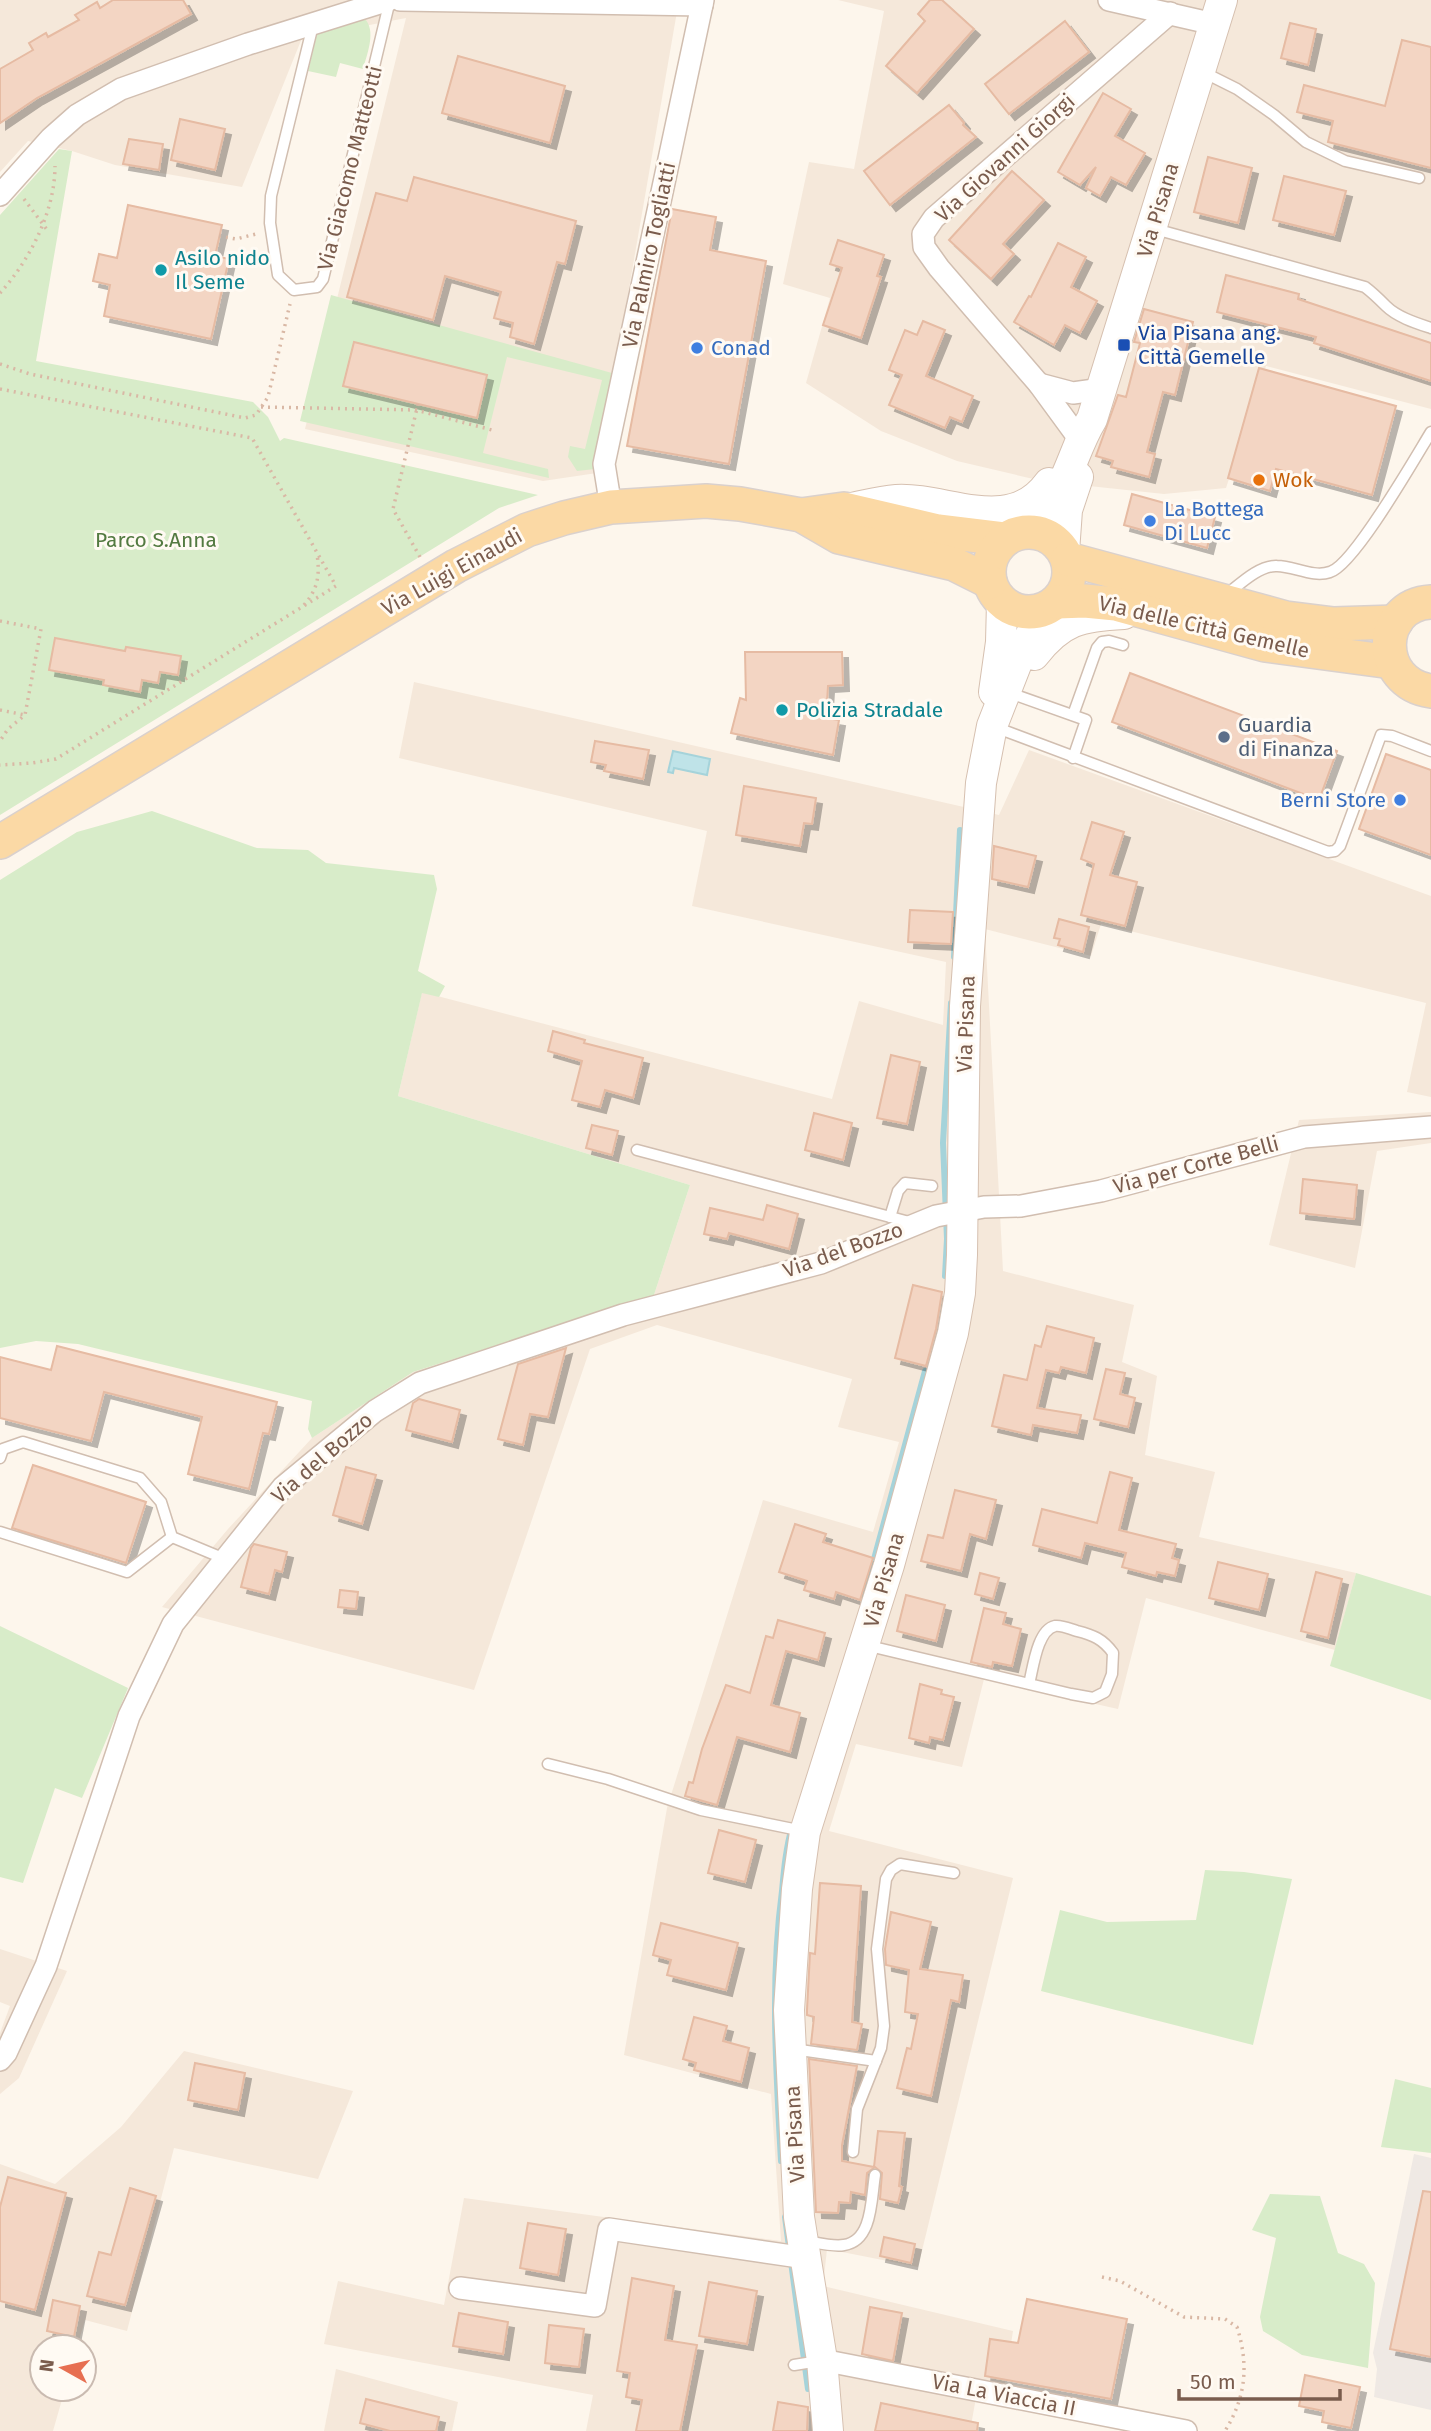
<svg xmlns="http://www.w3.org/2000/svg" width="1431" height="2431" viewBox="0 0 1431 2431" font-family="'Fira Sans',sans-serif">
	<defs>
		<filter id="shadow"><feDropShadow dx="6" dy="6" stdDeviation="0" flood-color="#0004"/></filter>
	</defs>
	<rect width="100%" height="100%" fill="#fdf6ec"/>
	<g fill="#f5e8da">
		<polygon points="0,0 679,0 597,473 543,481 305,429 406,18 302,38 242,187 115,165 72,151 28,141 0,172"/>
		<polygon points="838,0 1431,0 1431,409 1266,366 1226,488 1164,494 1042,481 957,461 881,431 806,383 830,298 783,284 809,162 854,169 884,11"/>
		<polygon points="414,682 999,815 1029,750 1431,896 1431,1097 1407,1092 1426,1003 1101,924 1091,956 985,929 1003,1271 1134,1305 1122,1362 1157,1376 1145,1455 1215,1472 1199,1537 1356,1573 1335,1650 1146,1598 1118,1709 984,1679 962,1767 856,1744 829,1831 1013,1878 918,2267 827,2249 823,2286 1013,2331 1004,2389 979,2381 970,2431 586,2431 593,2395 324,2344 338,2281 444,2305 464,2198 781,2241 771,2094 624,2055 667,1808 763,1500 873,1532 899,1442 838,1427 852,1379 657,1325 590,1349 474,1690 162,1607 228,1529 312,1438 413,1372 654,1295 690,1185 398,1096 422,992 832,1099 859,1001 943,1025 946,962 692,906 707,831 399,758"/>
		<polygon points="1431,1112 1431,1143 1377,1151 1355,1268 1269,1245 1299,1120"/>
		<polygon points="0,1949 67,1971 19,2078 0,2094 0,2033 10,2006 0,2002"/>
		<polygon points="184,2051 353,2091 318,2179 174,2148 127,2331 85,2320 77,2347 42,2347 42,2389 65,2389 53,2431 0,2431 0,2164 55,2184 121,2127"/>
		<polygon points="336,2369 458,2402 452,2431 324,2431"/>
	</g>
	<polygon fill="#efe9e4" points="1414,2154 1431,2158 1431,2410 1374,2397 1377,2369 1373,2353"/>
	<g fill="#d8ecc9">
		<path d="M364 18C377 30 367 54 363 69L340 63 336 77 308 71 318 29Z"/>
		<polygon points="59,149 72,151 36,361 253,402 268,417 280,441 284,438 538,495 499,508 0,815 0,215"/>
		<polygon points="331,295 612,373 595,469 577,471 568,457 570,446 585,449 602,380 507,357 483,453 548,469 549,478 300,421"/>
		<polygon points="152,811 257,848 308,850 326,863 434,875 437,889 418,971 445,986 439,997 422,993 398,1096 690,1185 654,1295 413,1372 312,1438 308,1429 312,1401 78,1344 36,1341 0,1348 0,880 77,832"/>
		<polygon points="1356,1573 1431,1596 1431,1700 1330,1666"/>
		<polygon points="0,1626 128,1688 82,1798 55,1788 23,1883 0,1877"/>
		<polygon points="1205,1870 1244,1872 1292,1879 1253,2045 1041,1991 1060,1910 1107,1922 1196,1920"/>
		<polygon points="1395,2079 1431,2088 1431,2153 1381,2147"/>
		<polygon points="1270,2194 1320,2196 1338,2253 1364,2264 1375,2283 1368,2368 1302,2355 1263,2331 1260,2317 1276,2238 1252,2230"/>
	</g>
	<polygon fill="#bfe3e8" stroke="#a5d3da" stroke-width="2" points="673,751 710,759 707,775 674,768 673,773 668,772"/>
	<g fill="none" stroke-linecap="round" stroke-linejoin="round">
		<g stroke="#a5d3da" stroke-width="6">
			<polyline points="954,957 960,830"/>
			<polyline points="945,1276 947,1239 943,1143 951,1003"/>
			<polyline points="864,1596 925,1371"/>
			<path d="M781 2161C776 2070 770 1981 782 1891 784 1869 786 1847 792 1827"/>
			<polyline points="785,2217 808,2389"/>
		</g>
	</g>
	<g fill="#f3d5c3" stroke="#e6bba3" stroke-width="2" filter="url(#shadow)">
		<polygon points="113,0 183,0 191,14 37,98 0,123 0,69 33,50 29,43 46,33 48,37 79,20 75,15 97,2 100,8"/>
		<polygon points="930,0 942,0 974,29 917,93 886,66 925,21 918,14"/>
		<polygon points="1065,21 1089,52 1009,114 985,84"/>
		<polygon points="1290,23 1316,29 1308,65 1281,58"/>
		<polygon points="1402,40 1431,47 1431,168 1328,142 1333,121 1297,112 1304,85 1385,106"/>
		<polygon points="458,56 565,86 550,143 442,113"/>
		<polygon points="1103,93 1131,109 1115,136 1145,153 1126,185 1111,177 1100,196 1086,188 1096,167 1080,185 1058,172"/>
		<polygon points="949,105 964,123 963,125 976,137 890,205 864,171"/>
		<polygon points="180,119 225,129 215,170 171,160"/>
		<polygon points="129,139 163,144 159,170 123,164"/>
		<polygon points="1208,157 1252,168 1238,223 1194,212"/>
		<polygon points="1012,171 1044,200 1003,244 1014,254 991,279 949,240"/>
		<polygon points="1284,176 1346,191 1334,235 1273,220"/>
		<polygon points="414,177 576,221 565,264 557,262 534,344 510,337 513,323 494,318 501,292 445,276 433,320 347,297 376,193 407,201"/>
		<polygon points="128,205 222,225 215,256 229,259 211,339 104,316 110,285 93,281 99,254 117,258"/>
		<polygon points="672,209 716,217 710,250 766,261 729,464 627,446"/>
		<polygon points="838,240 884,255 877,276 881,277 861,338 823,325 842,268 830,264"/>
		<polygon points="1058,243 1086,257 1071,287 1097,301 1080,333 1065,325 1054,345 1014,322 1029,296 1031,297"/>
		<polygon points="1226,275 1299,294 1298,299 1431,343 1431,381 1314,343 1316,337 1217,312"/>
		<polygon points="1144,309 1193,322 1175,395 1163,392 1147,452 1155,454 1149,477 1111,467 1113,461 1096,456 1118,395 1126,397 1140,343 1134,342"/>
		<polygon points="923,321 945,330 926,376 973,396 962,422 950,417 945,428 889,405 902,375 889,370 905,330 917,335"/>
		<polygon points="354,342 487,375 477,418 343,386"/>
		<polygon points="1259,368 1396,406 1372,495 1276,469 1270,491 1228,478"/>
		<polygon points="1132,494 1215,517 1207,548 1124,525"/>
		<polygon points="55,638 125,651 126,647 181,656 178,675 160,672 158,683 142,680 140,692 103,685 104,680 49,670"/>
		<polygon points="745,652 842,652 843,685 828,686 826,718 839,720 833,755 731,733 740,698 746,700"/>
		<polygon points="1130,673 1337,751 1319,800 1112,722"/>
		<polygon points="595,741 649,750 643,779 604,771 606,765 591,762"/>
		<polygon points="1386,754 1431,770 1431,855 1359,829"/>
		<polygon points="744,786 816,798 812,824 804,823 800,846 736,835"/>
		<polygon points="1092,822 1124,832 1110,875 1137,882 1125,926 1081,915 1094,864 1081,859"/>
		<polygon points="994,846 1036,856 1028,887 992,879"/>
		<polygon points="910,910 953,912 951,944 908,942"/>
		<polygon points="1059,919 1089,927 1083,952 1058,945 1060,939 1054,938"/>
		<polygon points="553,1031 585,1040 584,1043 643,1058 633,1098 605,1090 600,1107 572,1100 582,1061 548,1051"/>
		<polygon points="891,1055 920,1062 907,1124 877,1118"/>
		<polygon points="814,1113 852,1123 843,1160 805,1150"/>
		<polygon points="592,1125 618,1131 612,1155 586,1148"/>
		<polygon points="1303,1179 1357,1185 1354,1219 1300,1213"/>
		<polygon points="767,1205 798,1214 789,1249 729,1233 727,1239 704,1234 710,1208 763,1220"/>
		<polygon points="913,1285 942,1292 936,1329 926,1366 895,1358"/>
		<polygon points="1047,1326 1094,1338 1086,1373 1061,1367 1059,1373 1046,1370 1037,1408 1081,1415 1077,1433 1033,1425 1031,1435 992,1426 1004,1375 1027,1380 1035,1345 1041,1347"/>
		<polygon points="57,1346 277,1402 269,1434 263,1433 249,1489 188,1474 202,1417 104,1392 91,1441 0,1418 0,1357 51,1370"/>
		<polygon points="566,1348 548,1417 530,1414 523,1445 498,1439 518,1364"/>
		<polygon points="1106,1369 1125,1373 1120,1394 1135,1398 1128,1427 1094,1419"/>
		<polygon points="419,1399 460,1410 452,1442 406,1430 413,1403"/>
		<polygon points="33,1465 146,1502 126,1563 12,1528"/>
		<polygon points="346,1467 376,1475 362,1524 333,1515"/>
		<polygon points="1110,1472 1132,1478 1119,1530 1176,1544 1172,1558 1179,1560 1175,1576 1157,1572 1156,1576 1122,1567 1126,1553 1085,1543 1081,1558 1033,1545 1042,1509 1097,1523"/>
		<polygon points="955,1490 996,1500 986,1539 970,1534 961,1571 921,1561 928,1535 943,1538"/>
		<polygon points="795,1524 826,1534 823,1542 873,1558 860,1600 836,1592 834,1599 804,1590 807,1581 779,1572"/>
		<polygon points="254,1544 287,1552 282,1572 275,1570 269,1594 241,1587 251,1548"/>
		<polygon points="1218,1562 1268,1574 1259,1610 1209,1598"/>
		<polygon points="1316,1572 1342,1579 1328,1638 1301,1631"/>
		<polygon points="980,1573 999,1578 993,1599 975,1594"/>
		<polygon points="340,1590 358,1592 356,1609 338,1607"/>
		<polygon points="906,1595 945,1605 936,1641 897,1631"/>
		<polygon points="984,1608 1006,1613 1003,1624 1021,1629 1012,1666 993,1662 992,1667 971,1662"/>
		<polygon points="778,1620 825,1633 818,1660 786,1651 771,1705 800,1713 790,1752 737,1737 717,1805 685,1796 689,1782 693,1783 702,1749 726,1685 750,1693 766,1636 773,1638"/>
		<polygon points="920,1684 942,1690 941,1694 954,1697 943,1740 930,1737 929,1743 909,1738"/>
		<polygon points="719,1830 756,1840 745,1882 708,1873"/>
		<polygon points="820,1883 861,1886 852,2022 862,2024 857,2050 811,2044 814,2017 807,2015 807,2010 810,1953 815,1954"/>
		<polygon points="891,1912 931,1922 920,1969 963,1975 959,2002 951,2000 931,2096 897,2088 907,2048 911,2049 918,2014 905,2012 909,1970 886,1965 885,1949"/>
		<polygon points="661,1923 738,1943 726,1990 667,1975 671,1960 653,1955"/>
		<polygon points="694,2017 727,2026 723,2041 749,2048 741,2082 694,2070 696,2063 683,2059"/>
		<polygon points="809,2059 857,2066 842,2145 842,2161 874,2167 878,2131 905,2133 899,2186 902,2187 898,2203 880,2199 882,2173 875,2167 867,2173 865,2195 851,2192 850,2203 839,2202 838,2213 816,2212"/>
		<polygon points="195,2063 245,2073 238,2110 188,2100"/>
		<polygon points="8,2177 66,2193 35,2310 0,2301 0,2207"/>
		<polygon points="130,2188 156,2196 125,2305 87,2296 99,2252 111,2255"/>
		<polygon points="1423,2191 1431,2192 1431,2357 1390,2349"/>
		<polygon points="528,2223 566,2229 558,2275 520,2268"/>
		<polygon points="884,2237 915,2244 911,2263 880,2256"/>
		<polygon points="632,2278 674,2286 665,2340 697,2345 680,2431 636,2431 642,2400 626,2397 630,2373 617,2371"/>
		<polygon points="709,2282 757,2291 747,2344 699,2336"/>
		<polygon points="1027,2299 1127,2319 1111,2399 985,2376 990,2339 1018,2343"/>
		<polygon points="53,2300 80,2306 74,2337 47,2331"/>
		<polygon points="870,2307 902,2313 893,2361 862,2354"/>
		<polygon points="459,2313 508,2322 503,2354 453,2346"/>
		<polygon points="549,2325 584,2329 579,2367 545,2363"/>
		<polygon points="1305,2375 1360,2387 1351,2428 1322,2422 1324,2411 1299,2406"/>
		<polygon points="366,2399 439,2417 436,2431 390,2431 360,2423"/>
		<polygon points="778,2402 808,2407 807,2431 773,2431"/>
		<polygon points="881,2403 978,2423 977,2431 875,2431"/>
	</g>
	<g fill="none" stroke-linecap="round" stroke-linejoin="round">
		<g stroke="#d1beb0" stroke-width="13">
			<g id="lane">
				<polyline points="313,25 271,196 270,223 278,275 294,290 317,287 323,279 390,0"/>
				<polyline points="1203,72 1237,89 1274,115 1306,142 1345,161 1419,178"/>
				<path d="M1155 229 1365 287C1373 293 1379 299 1386 306 1397 317 1416 323 1431 328"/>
				<path d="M1226 595C1239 585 1259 565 1277 566 1294 566 1313 578 1330 572 1354 565 1415 458 1431 432"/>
				<polyline points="1007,692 1086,720 1073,758"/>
				<polyline points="1073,715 1097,648 1102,642 1109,641 1123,645"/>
				<polyline points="992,726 1328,852 1335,851 1340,846 1381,735 1392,736 1431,751"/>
				<polyline points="637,1150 913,1223"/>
				<polyline points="890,1217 898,1191 905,1183 932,1186"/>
				<polyline points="0,1458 3,1449 23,1442 140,1478 161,1502 172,1537 225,1559"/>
				<polyline points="0,1532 127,1572 172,1537"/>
				<path d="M865 1645 1071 1694 1093 1698 1105 1692 1112 1674 1113 1653C1103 1639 1093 1635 1077 1631 1070 1629 1062 1625 1055 1626 1037 1630 1033 1669 1029 1684"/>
				<polyline points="548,1764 608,1779 701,1810 803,1831"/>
				<polyline points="793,2049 876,2061"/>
				<polyline points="853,2152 857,2109 881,2048 884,2026 877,1949 886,1879 891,1870 900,1864 954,1873"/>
				<path d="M806 2241C818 2243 833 2247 844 2245 873 2241 871 2198 875 2175"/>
				<polyline points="794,2365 819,2361"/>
			</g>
		</g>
		<g stroke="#d1beb0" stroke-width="24">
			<g id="street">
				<polyline points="400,0 702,5"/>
				<polyline points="1109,0 1214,24"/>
				<polyline points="0,195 51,138 77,115 121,89 248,44 389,0"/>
				<polyline points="1039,384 1073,393 1102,389"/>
				<polyline points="1080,440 1039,384 939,268 924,247 923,234 934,218 1170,13"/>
				<polyline points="611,507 604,464 703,0"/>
				<polyline points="0,2060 6,2053 46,1966 129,1716 173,1624 283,1487 375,1411 420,1383 623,1315 821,1263 936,1216 984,1207 1021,1206 1101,1191 1304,1137 1431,1127"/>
				<polyline points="460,2288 595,2306 609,2229 806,2258"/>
				<polyline points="822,2360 1186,2431"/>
			</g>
		</g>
		<g stroke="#d6c0b0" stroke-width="32">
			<g id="secondary">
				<path d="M847 509C863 506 880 501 896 500 947 497 1010 537 1049 483"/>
				<path d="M1024 533C1038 517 1053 503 1062 485 1073 463 1079 440 1092 419L1222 0"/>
				<polyline points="1064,552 1067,510 1078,477"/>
				<path d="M1034 655C1061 620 1081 616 1124 614"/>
				<polyline points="994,692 1001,642 1002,602"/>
				<polyline points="828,2431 822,2360 799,2217 789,2010 797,1889 805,1832 889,1565 953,1333 960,1293 962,1255 965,1006 981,783 992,726 1023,647 1048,608"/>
			</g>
		</g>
		<g stroke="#dad1cd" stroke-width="36">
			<g id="primary">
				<polyline points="801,515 844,509 938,531 1004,539"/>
				<circle cx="1029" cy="572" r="40"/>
				<polyline points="1068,559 1286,618 1334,624 1396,622"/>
				<polyline points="1057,602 1085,601 1116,604 1265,645 1392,662"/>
				<path d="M1431 602C1376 605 1375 683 1431 691"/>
				<polyline points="0,842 456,566 527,530 564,518 611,507 706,501 740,504 801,515 839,537 954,564 990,582"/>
			</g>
		</g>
		<g stroke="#d9b8a5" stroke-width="3.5" stroke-dasharray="2 5" stroke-linecap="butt">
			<polyline points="24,199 48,231"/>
			<polyline points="219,236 236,239 256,234"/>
			<path d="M0 293C30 260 55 211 55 166"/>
			<polyline points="0,364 30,374 245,418 256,415 268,397 290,304"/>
			<polyline points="0,389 252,438 336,586 56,759 32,763 0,765"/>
			<polyline points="418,404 393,509 420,557"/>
			<polyline points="261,407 416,410 492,430"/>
			<path d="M304 605C318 589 320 575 317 554"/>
			<polyline points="0,621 41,629 25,715 8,729 0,741"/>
			<polyline points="0,710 25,715"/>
			<path d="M1102 2277 1120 2281 1184 2317 1225 2319 1237 2327C1249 2365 1246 2397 1225 2431"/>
		</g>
		<use href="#lane" stroke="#fff" stroke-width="10"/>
		<use href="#street" stroke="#fff" stroke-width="21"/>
		<use href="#secondary" stroke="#fff" stroke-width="30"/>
		<use href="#primary" stroke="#fbd9a5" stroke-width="33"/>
	</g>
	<g fill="#0f9aa8" stroke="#fffaf3" stroke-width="2.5">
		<circle cx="161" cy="270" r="7"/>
		<circle cx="782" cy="710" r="7"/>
	</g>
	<rect fill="#1a4fb4" stroke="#fffaf3" stroke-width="2.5" x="1117" y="338" width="14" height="14" rx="3.5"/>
	<g fill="#3f7fe0" stroke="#fffaf3" stroke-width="2.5">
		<circle cx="697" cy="348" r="7"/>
		<circle cx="1150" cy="521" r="7"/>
		<circle cx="1400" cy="800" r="7"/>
	</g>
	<circle fill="#e8710a" stroke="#fffaf3" stroke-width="2.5" cx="1259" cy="480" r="7"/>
	<circle fill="#5c6f8a" stroke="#fffaf3" stroke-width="2.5" cx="1224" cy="737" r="7"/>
	<g text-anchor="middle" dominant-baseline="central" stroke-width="6" stroke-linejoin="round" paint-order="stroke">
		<g font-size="21" fill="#7a5c4d" stroke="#fffaf3">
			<text transform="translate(1005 158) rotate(-42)">Via Giovanni Giorgi</text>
			<text transform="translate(350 168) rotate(-76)">Via Giacomo Matteotti</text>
			<text transform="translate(1158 210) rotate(-73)">Via Pisana</text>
			<text transform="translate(649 255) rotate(-78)">Via Palmiro Togliatti</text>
			<text transform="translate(452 572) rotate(-29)">Via Luigi Einaudi</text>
			<text transform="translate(1204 627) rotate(13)">Via delle Città Gemelle</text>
			<text transform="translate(966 1024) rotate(-88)">Via Pisana</text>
			<text transform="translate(1196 1165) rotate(-15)">Via per Corte Belli</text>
			<text transform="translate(843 1250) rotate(-20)">Via del Bozzo</text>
			<text transform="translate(322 1458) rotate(-41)">Via del Bozzo</text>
			<text transform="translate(884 1580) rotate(-74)">Via Pisana</text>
			<text transform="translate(795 2134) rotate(-93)">Via Pisana</text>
			<text transform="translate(1004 2395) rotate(11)">Via La Viaccia II</text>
		</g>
		<g font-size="21" fill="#0d838f" stroke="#fffaf3" text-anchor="start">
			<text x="175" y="258">Asilo nido<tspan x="175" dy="24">Il Seme</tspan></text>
			<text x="796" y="710">Polizia Stradale</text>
		</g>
		<g font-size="21" fill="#164399" stroke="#fffaf3" text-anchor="start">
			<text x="1138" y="333">Via Pisana ang.<tspan x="1138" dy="24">Città Gemelle</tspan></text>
		</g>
		<g font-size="21" fill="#366cbe" stroke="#fffaf3" text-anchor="start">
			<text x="711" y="348">Conad</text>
			<text x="1164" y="509">La Bottega<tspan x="1164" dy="24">Di Lucc</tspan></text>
			<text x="1386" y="800" text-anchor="end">Berni Store</text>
		</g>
		<g font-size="21" fill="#c56008" stroke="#fffaf3" text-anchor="start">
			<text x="1273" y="480">Wok</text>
		</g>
		<g font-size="21" fill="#537a41" stroke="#fffaf3">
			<text x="156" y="540">Parco S.Anna</text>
		</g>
		<g font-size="21" fill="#4e5e75" stroke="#fffaf3" text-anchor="start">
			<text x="1238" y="725">Guardia<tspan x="1238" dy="24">di Finanza</tspan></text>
		</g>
	</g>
	<g transform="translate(63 2368) rotate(278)"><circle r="33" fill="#fffaf3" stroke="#cabbb1" stroke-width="2"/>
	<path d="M0-5L12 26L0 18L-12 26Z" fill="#e76f51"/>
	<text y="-10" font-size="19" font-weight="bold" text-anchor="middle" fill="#7a5c4d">N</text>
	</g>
	<path d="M1179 2389v10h161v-10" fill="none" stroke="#7a5c4d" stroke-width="3.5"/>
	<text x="1190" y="2389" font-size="21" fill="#7a5c4d" stroke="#fffaf3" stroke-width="5" paint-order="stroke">50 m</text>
</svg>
